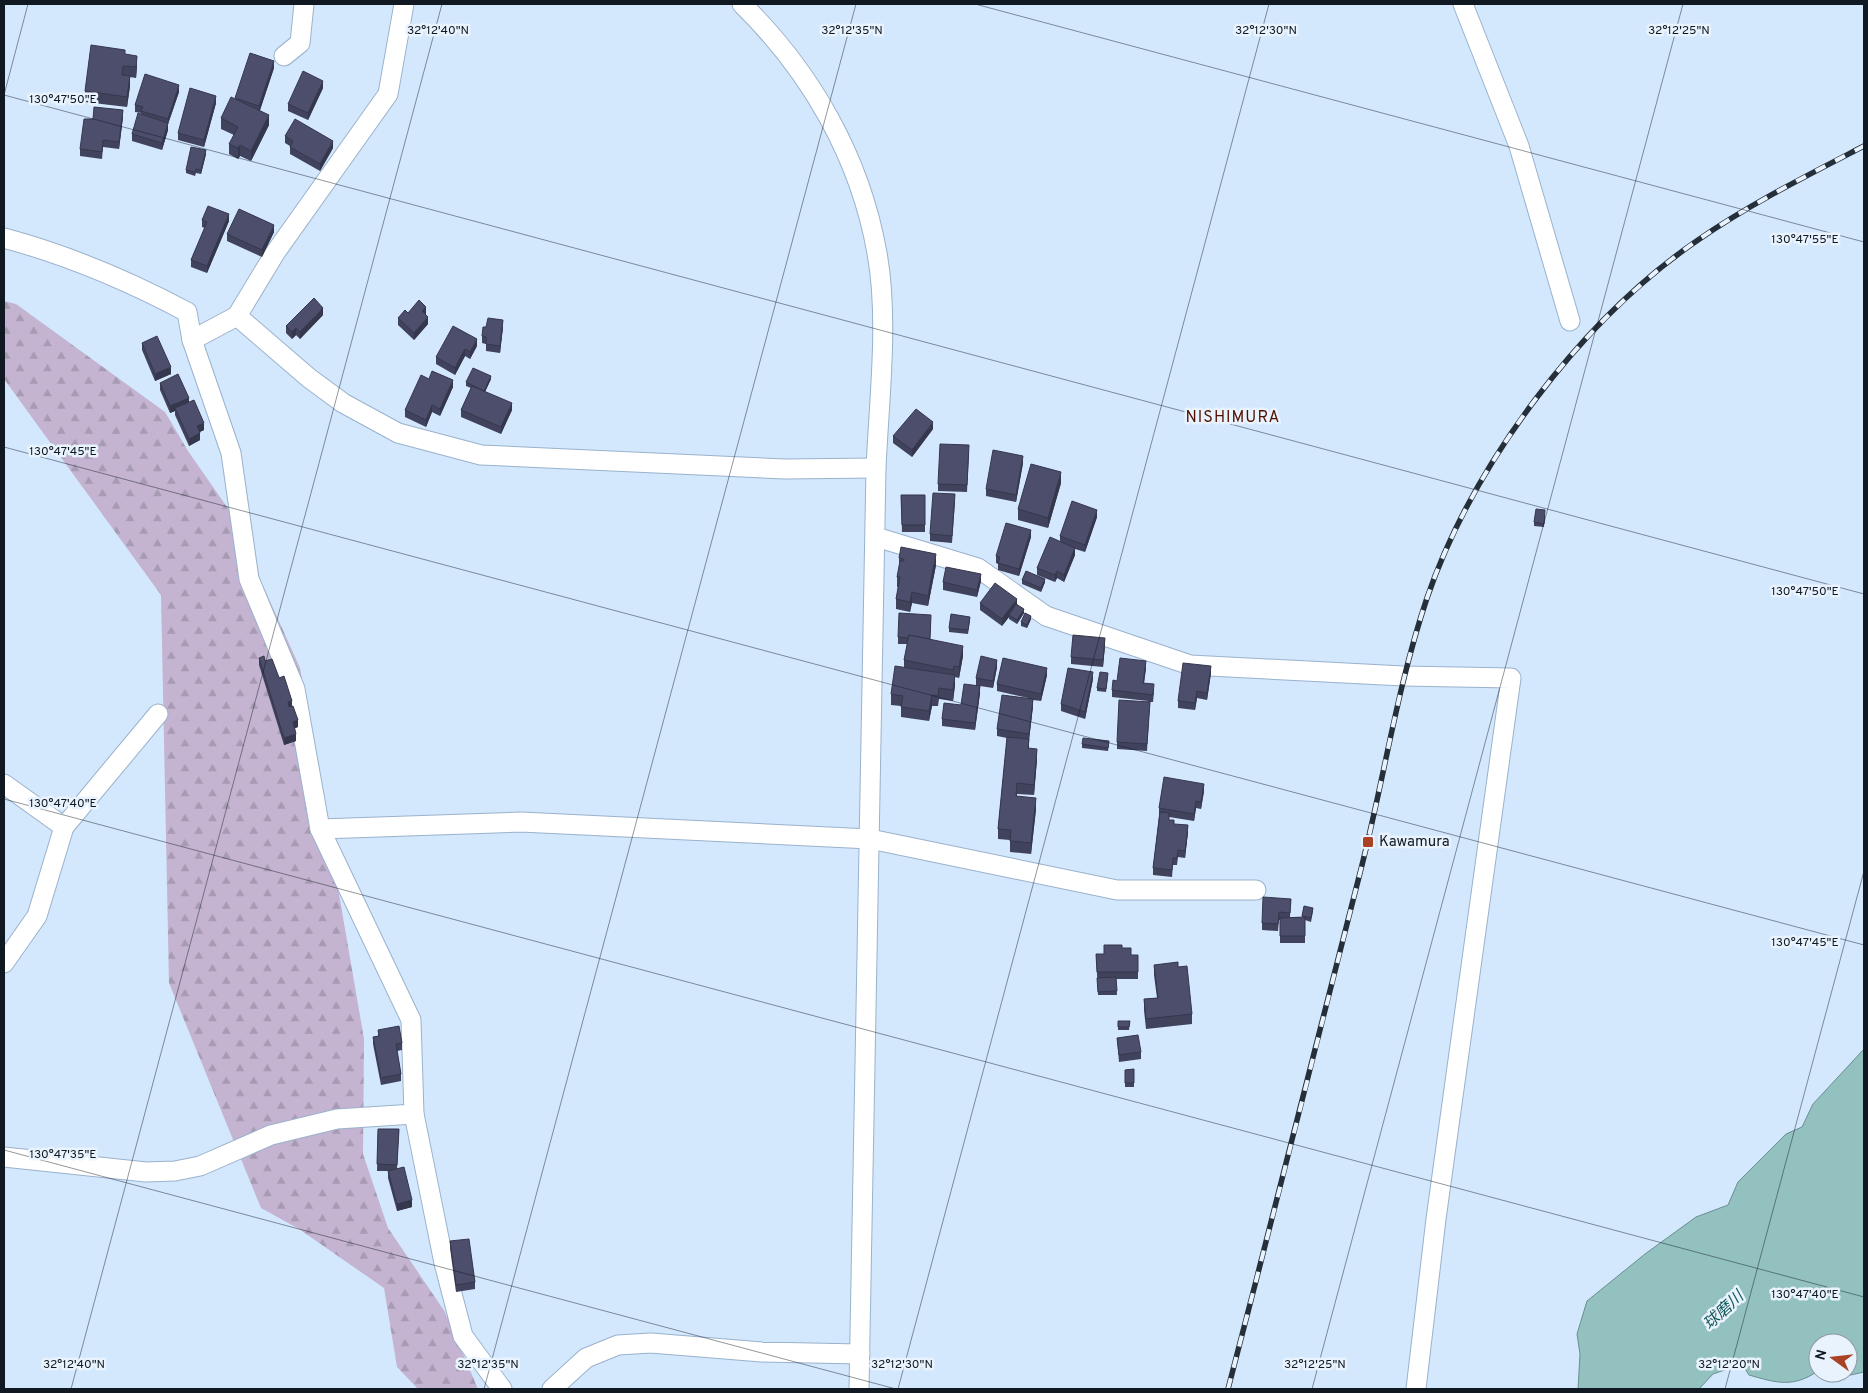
<svg xmlns="http://www.w3.org/2000/svg" width="1868" height="1393" viewBox="0 0 1868 1393" font-family="Overpass,'Noto Sans JP',sans-serif">
	<defs>
		<pattern id="forest-firs" width="22" height="20" patternUnits="userSpaceOnUse" patternTransform="scale(1.25)"><rect width="22" height="20" fill="#c4b4d1"/><path d="M5 1l3.5 6h-7zM16 11l3.5 6h-7z" fill="#a79ab3"/></pattern>
	</defs>
	<rect width="100%" height="100%" fill="#d3e7fd"/>
	<polygon fill="url(#forest-firs)" points="4,301 16,304 165,412 188,451 229,510 300,668 364,1039 363,1154 388,1228 445,1312 478,1389 418,1389 397,1367 384,1288 299,1229 261,1208 169,983 161,595 4,379"/>
	<path fill="#92c1c0" stroke="#6b8e91" d="M1864 1049V1372L1846 1376 1841 1373H1848V1343H1818V1371C1793 1388 1777 1383 1749 1375L1742 1364 1713 1374 1699 1389H1578L1580 1354 1577 1334 1587 1301 1645 1254 1696 1217 1728 1205 1738 1182 1786 1134 1802 1127 1813 1104Z"/>
	<g fill="none" stroke-linecap="round" stroke-linejoin="round">
		<g stroke="#9ab2cc" stroke-width="21">
			<g id="minor">
				<path d="M742 4C811 72 860 157 877 253 889 319 879 400 876 468L859 1389"/>
				<polyline points="1463,4 1519,146 1570,321"/>
				<polyline points="284,56 300,43 304,4"/>
				<path d="M4 238C67 255 129 281 187 312L192 340 231 453 249 579 295 689 320 829 411 1020 414 1114 444 1263 463 1336 502 1389"/>
				<polyline points="237,316 309,378 343,403 398,433 481,455 785,469 876,468"/>
				<polyline points="192,340 237,316 275,253 388,94 404,4"/>
				<polyline points="876,537 978,568 1046,616 1190,665 1403,676 1511,678 1436,1219 1416,1389"/>
				<polyline points="4,784 64,827"/>
				<polyline points="320,829 521,822 870,839 1117,890 1256,890"/>
				<polyline points="4,963 37,916 64,827 158,714"/>
				<polyline points="4,1157 146,1172 175,1171 200,1166 271,1135 337,1119 414,1114"/>
				<polyline points="552,1389 586,1358 618,1345 651,1343 762,1352 860,1354"/>
			</g>
		</g>
		<use href="#minor" stroke="#fff" stroke-width="19"/>
		<g stroke="#252f3a" stroke-width="5.5">
			<path id="rail" d="M1228 1389C1273 1216 1317 1043 1361 869 1384 779 1397 687 1427 598 1473 464 1581 320 1698 240 1750 204 1808 175 1864 146"/>
		</g>
		<use href="#rail" stroke="#e9f3fe" stroke-width="4" stroke-dasharray="11" stroke-linecap="butt"/>
	</g>
	<g fill="#41435d">
		<polygon points="125,54 137,66 136,78 130,77 130,86 127,107 85,102 85,91"/>
		<polygon points="274,68 260,110 269,125 251,161 240,156 238,159 229,154 229,144 234,135 221,129 221,118 235,99"/>
		<polygon points="323,88 308,120 288,111 288,104"/>
		<polygon points="179,92 168,124 168,130 162,150 132,141 132,134 141,114 141,113 135,112 135,105"/>
		<polygon points="216,103 204,147 178,140 178,133"/>
		<polygon points="123,117 119,149 103,147 102,159 80,156 80,149"/>
		<polygon points="285,136 333,148 320,171 290,154 290,146 285,143"/>
		<polygon points="206,154 201,174 196,173 195,176 186,173 186,170"/>
		<polygon points="202,220 229,221 207,273 191,267 191,260 205,228 202,227"/>
		<polygon points="274,232 262,257 227,241 227,234"/>
		<polygon points="408,313 426,314 425,314 428,324 414,340 398,325 398,318"/>
		<polygon points="323,315 300,339 296,335 292,339 286,333 286,326"/>
		<polygon points="486,327 503,327 500,353 486,351 486,344 482,343 482,336"/>
		<polygon points="142,343 171,374 155,381 142,350"/>
		<polygon points="477,346 470,359 465,356 455,375 436,364 436,357"/>
		<polygon points="429,379 453,387 440,416 432,412 426,427 405,417 405,410"/>
		<polygon points="491,379 485,392 512,410 501,434 461,417 461,410 471,388 466,386 466,382"/>
		<polygon points="160,383 189,402 204,430 200,432 200,440 189,446 175,415 175,411 170,413 160,390"/>
		<polygon points="933,429 912,457 893,443 893,436"/>
		<polygon points="969,452 967,492 938,491 938,484"/>
		<polygon points="1023,463 1016,502 986,496 986,489"/>
		<polygon points="1061,483 1048,528 1018,520 1018,509"/>
		<polygon points="901,495 925,495 925,532 902,532"/>
		<polygon points="955,501 952,543 930,541 930,534"/>
		<polygon points="1545,514 1544,527 1534,526 1534,522"/>
		<polygon points="1097,517 1085,552 1075,549 1075,555 1064,582 1057,578 1055,582 1037,575 1037,568 1060,542 1060,536"/>
		<polygon points="1031,537 1019,576 998,570 998,564 996,563 996,556"/>
		<polygon points="899,558 936,565 928,606 912,603 910,612 896,609 896,599 898,587 897,587 897,577 899,566"/>
		<polygon points="1022,580 1045,582 1041,592 1022,584"/>
		<polygon points="981,581 977,597 943,590 943,582"/>
		<polygon points="980,603 1017,604 1024,613 1017,624 1009,619 1009,617 1002,626 980,610"/>
		<polygon points="1031,619 1027,628 1021,626 1021,622"/>
		<polygon points="970,620 968,634 949,632 949,628"/>
		<polygon points="931,622 930,639 963,656 959,678 955,677 955,685 953,701 939,699 938,706 932,706 929,721 901,717 901,706 891,705 891,694 904,668 904,660 907,644 898,644 898,637"/>
		<polygon points="1105,645 1103,667 1071,664 1071,657"/>
		<polygon points="259,658 265,661 279,678 292,706 298,727 295,728 296,741 284,745 259,665"/>
		<polygon points="997,667 993,688 980,686 980,693 975,730 942,726 942,719 961,705 976,685 976,678"/>
		<polygon points="1146,668 1144,683 1154,692 1153,702 1150,702 1147,751 1117,749 1117,742 1148,701 1112,697 1112,690 1117,681"/>
		<polygon points="1211,673 1207,700 1197,698 1195,710 1178,708 1178,701"/>
		<polygon points="1047,675 1041,701 1033,700 1033,706 1029,739 1029,748 1037,759 1034,795 1017,794 1017,797 1036,809 1031,854 1010,852 1010,840 998,839 998,829 1007,738 997,736 997,729 1028,698 997,691 997,684"/>
		<polygon points="1108,676 1106,692 1097,691 1097,688"/>
		<polygon points="1093,679 1085,719 1061,711 1061,704"/>
		<polygon points="1082,744 1109,744 1108,751 1082,748"/>
		<polygon points="1204,791 1201,809 1196,808 1194,821 1169,817 1169,820 1174,824 1188,832 1185,858 1178,857 1177,865 1173,865 1172,877 1153,875 1153,868 1159,816 1159,808"/>
		<polygon points="1291,899 1290,917 1302,917 1304,906 1313,911 1311,922 1305,920 1305,943 1280,943 1280,920 1279,920 1278,931 1262,930 1262,923"/>
		<polygon points="1122,948 1131,955 1138,955 1138,979 1116,979 1117,995 1098,995 1096,954 1104,954"/>
		<polygon points="1154,965 1178,967 1192,1014 1192,1024 1146,1029 1144,1010 1144,999 1157,998 1154,975"/>
		<polygon points="1118,1021 1130,1021 1129,1030 1118,1030"/>
		<polygon points="378,1030 402,1043 402,1050 397,1051 401,1074 401,1081 381,1085 373,1044 373,1037 378,1036"/>
		<polygon points="1117,1038 1141,1052 1141,1059 1119,1062"/>
		<polygon points="1134,1069 1134,1087 1125,1087 1125,1070"/>
		<polygon points="378,1129 399,1129 397,1169 412,1207 397,1211 388,1178 388,1171 377,1171"/>
		<polygon points="450,1241 475,1282 475,1289 456,1292 450,1248"/>
	</g>
	<g fill="#35374c">
		<polygon points="137,56 137,66 136,78 136,67"/>
		<polygon points="274,61 274,68 259,113 259,106"/>
		<polygon points="130,76 130,86 127,107 127,97"/>
		<polygon points="323,81 323,88 308,120 308,113"/>
		<polygon points="179,85 179,92 168,124 168,130 162,150 162,143 168,124 168,119"/>
		<polygon points="216,96 216,103 204,147 204,140"/>
		<polygon points="123,110 123,117 119,149 119,142"/>
		<polygon points="269,115 269,125 251,161 251,151"/>
		<polygon points="333,141 333,148 320,171 320,164"/>
		<polygon points="240,145 240,156 238,159 238,148"/>
		<polygon points="206,150 206,154 201,174 201,170"/>
		<polygon points="229,214 229,221 207,273 207,266"/>
		<polygon points="274,225 274,232 262,257 262,250"/>
		<polygon points="426,307 426,314 422,318 422,311"/>
		<polygon points="323,308 323,315 300,339 300,332"/>
		<polygon points="428,317 428,324 414,340 414,333"/>
		<polygon points="503,320 503,327 500,353 500,346"/>
		<polygon points="296,328 296,335 292,339 292,332"/>
		<polygon points="477,339 477,346 470,359 470,352"/>
		<polygon points="465,349 465,356 455,375 455,368"/>
		<polygon points="171,367 171,374 155,381 155,374"/>
		<polygon points="491,376 491,379 484,394 484,391"/>
		<polygon points="453,380 453,387 440,416 440,409"/>
		<polygon points="189,398 189,405 175,408 175,411 170,413 170,406"/>
		<polygon points="512,403 512,410 501,434 501,427"/>
		<polygon points="432,405 432,412 426,427 426,420"/>
		<polygon points="933,422 933,429 912,457 912,450"/>
		<polygon points="204,423 204,430 197,433 197,426"/>
		<polygon points="200,433 200,440 189,446 189,439"/>
		<polygon points="1023,456 1023,463 1016,502 1016,495"/>
		<polygon points="1061,472 1061,483 1048,528 1048,518"/>
		<polygon points="1097,510 1097,517 1085,552 1085,545"/>
		<polygon points="1031,530 1031,537 1019,576 1019,569"/>
		<polygon points="1075,548 1075,555 1064,582 1064,575"/>
		<polygon points="936,554 936,565 928,606 928,596"/>
		<polygon points="1057,571 1057,578 1055,582 1055,575"/>
		<polygon points="981,574 981,581 977,597 977,590"/>
		<polygon points="1045,579 1045,582 1041,592 1041,588"/>
		<polygon points="912,592 912,603 910,612 910,602"/>
		<polygon points="1017,599 1017,606 1009,615 1009,617 1002,626 1002,619"/>
		<polygon points="1024,609 1024,613 1017,624 1017,620"/>
		<polygon points="1031,616 1031,619 1027,628 1027,625"/>
		<polygon points="1105,638 1105,645 1103,667 1103,660"/>
		<polygon points="963,646 963,656 959,678 959,667"/>
		<polygon points="997,660 997,667 993,688 993,681"/>
		<polygon points="1146,661 1146,668 1143,690 1143,683"/>
		<polygon points="1211,666 1211,673 1207,700 1207,693"/>
		<polygon points="1047,668 1047,675 1041,701 1041,694"/>
		<polygon points="1093,672 1093,679 1085,719 1085,712"/>
		<polygon points="955,675 955,685 953,701 953,690"/>
		<polygon points="980,686 980,693 975,730 975,723"/>
		<polygon points="1197,691 1197,698 1195,710 1195,703"/>
		<polygon points="932,695 932,706 929,721 929,711"/>
		<polygon points="1033,699 1033,706 1029,741 1029,734"/>
		<polygon points="292,701 292,708 288,709 288,702"/>
		<polygon points="298,720 298,727 293,729 293,722"/>
		<polygon points="296,734 296,741 284,745 284,738"/>
		<polygon points="1037,749 1037,759 1034,795 1034,785"/>
		<polygon points="1204,784 1204,791 1201,809 1201,802"/>
		<polygon points="1036,798 1036,809 1031,854 1031,843"/>
		<polygon points="1196,801 1196,808 1194,821 1194,814"/>
		<polygon points="1188,825 1188,832 1185,858 1185,851"/>
		<polygon points="412,1200 412,1207 397,1211 397,1204"/>
	</g>
	<g fill="#4c4e6c" stroke="#35374c">
		<polygon points="91,45 125,50 125,54 137,56 136,67 123,66 122,75 130,76 127,97 85,91"/>
		<polygon points="250,53 274,61 259,106 235,98"/>
		<polygon points="303,71 323,81 308,113 288,104"/>
		<polygon points="145,74 179,85 168,119 141,111 143,107 135,105"/>
		<polygon points="190,88 216,96 204,140 178,133"/>
		<polygon points="231,97 269,115 251,151 240,145 238,148 229,144 238,127 221,118"/>
		<polygon points="94,107 123,110 119,142 103,140 102,152 80,149 84,119 93,119"/>
		<polygon points="138,113 168,123 162,143 132,134"/>
		<polygon points="295,119 333,141 320,164 290,147 293,141 285,136"/>
		<polygon points="191,147 206,150 201,170 196,169 195,172 186,170"/>
		<polygon points="208,206 229,214 207,266 191,260 207,222 202,220"/>
		<polygon points="239,209 274,225 262,250 227,234"/>
		<polygon points="314,298 323,308 300,332 296,328 292,332 286,326"/>
		<polygon points="419,300 426,307 422,311 428,317 414,333 398,318 405,310 408,313"/>
		<polygon points="488,318 503,320 500,346 486,344 486,337 482,336 483,327 486,327"/>
		<polygon points="453,326 477,339 470,352 465,349 455,368 436,357"/>
		<polygon points="157,336 171,367 155,374 142,343"/>
		<polygon points="473,368 491,376 484,391 466,382"/>
		<polygon points="432,371 453,380 440,409 432,405 426,420 405,410 421,375 429,379"/>
		<polygon points="178,374 189,398 170,406 160,383"/>
		<polygon points="472,386 512,403 501,427 461,410"/>
		<polygon points="194,400 204,423 197,426 200,433 189,439 175,408"/>
		<polygon points="916,409 933,422 912,450 893,436"/>
		<polygon points="940,444 969,445 967,485 938,484"/>
		<polygon points="993,450 1023,456 1016,495 986,489"/>
		<polygon points="1031,464 1061,472 1048,518 1018,509"/>
		<polygon points="933,493 955,494 952,536 930,534"/>
		<polygon points="901,495 925,495 925,525 902,525"/>
		<polygon points="1072,501 1097,510 1085,545 1060,536"/>
		<polygon points="1536,509 1545,510 1544,524 1534,522"/>
		<polygon points="1006,523 1031,530 1019,569 998,563 1000,557 996,556"/>
		<polygon points="1050,537 1075,548 1064,575 1057,571 1055,575 1037,568"/>
		<polygon points="901,547 936,554 928,596 912,592 910,602 896,599 900,577 897,577 900,561 904,561 904,559 899,558"/>
		<polygon points="946,567 981,574 977,590 943,582"/>
		<polygon points="1026,571 1045,579 1041,588 1022,580"/>
		<polygon points="995,583 1017,599 1002,619 980,603"/>
		<polygon points="1016,604 1024,609 1017,620 1009,615"/>
		<polygon points="899,613 931,615 930,639 909,635 908,638 898,637"/>
		<polygon points="1025,613 1031,616 1027,625 1021,622"/>
		<polygon points="951,614 970,617 968,630 949,628"/>
		<polygon points="909,635 963,646 959,667 954,666 953,670 904,660"/>
		<polygon points="1073,635 1105,638 1103,660 1071,657"/>
		<polygon points="264,656 265,661 272,659 279,678 284,676 292,701 288,702 289,707 293,706 298,720 293,722 296,734 284,738 259,658"/>
		<polygon points="981,656 997,660 993,681 976,678"/>
		<polygon points="1003,658 1047,668 1041,694 997,684"/>
		<polygon points="1120,658 1146,661 1143,683 1154,684 1153,695 1112,690 1113,680 1117,681"/>
		<polygon points="1183,663 1211,666 1207,693 1197,691 1195,703 1178,701"/>
		<polygon points="895,666 955,675 953,690 939,688 938,696 932,695 929,711 901,707 903,696 891,694"/>
		<polygon points="1068,668 1093,672 1085,712 1061,704"/>
		<polygon points="1100,672 1108,673 1106,689 1097,688"/>
		<polygon points="964,684 980,686 975,723 942,719 944,703 961,705"/>
		<polygon points="1002,695 1033,699 1029,734 997,729"/>
		<polygon points="1119,700 1150,702 1147,744 1117,742"/>
		<polygon points="1007,737 1029,739 1028,748 1037,749 1034,785 1017,783 1016,796 1036,798 1031,843 1010,841 1011,830 998,829"/>
		<polygon points="1083,738 1109,741 1108,748 1082,744"/>
		<polygon points="1164,777 1204,784 1201,802 1196,801 1194,814 1159,808"/>
		<polygon points="1160,812 1169,813 1169,820 1174,820 1174,824 1188,825 1185,851 1178,850 1177,858 1173,858 1172,870 1153,868"/>
		<polygon points="1263,897 1291,899 1290,913 1279,912 1278,924 1262,923"/>
		<polygon points="1304,906 1313,908 1311,918 1302,916"/>
		<polygon points="1305,917 1305,936 1280,936 1280,918"/>
		<polygon points="1104,945 1122,945 1122,948 1131,948 1131,955 1138,955 1138,972 1097,972 1096,954 1104,954"/>
		<polygon points="1178,962 1178,967 1187,966 1192,1014 1146,1019 1144,999 1158,998 1154,965"/>
		<polygon points="1116,977 1117,991 1098,992 1097,978"/>
		<polygon points="1118,1021 1130,1021 1129,1027 1118,1027"/>
		<polygon points="399,1026 402,1043 396,1044 401,1074 381,1078 373,1037 379,1036 378,1030"/>
		<polygon points="1138,1035 1141,1052 1119,1055 1117,1038"/>
		<polygon points="1134,1069 1134,1083 1125,1083 1125,1070"/>
		<polygon points="378,1129 399,1129 397,1165 377,1164"/>
		<polygon points="404,1167 412,1200 397,1204 388,1171"/>
		<polygon points="469,1239 475,1282 456,1285 450,1241"/>
	</g>
	<path fill="none" stroke="#101822" stroke-width="1" stroke-opacity="0.45" d="M975 4 1864 242M4 95 1864 594M4 95 28 4M4 447 1864 945M4 799 1864 1297M4 1150 896 1389M71 1389 442 4M484 1389 856 4M898 1389 1269 4M1312 1389 1683 4M1725 1389 1864 871"/>
	<rect fill="#aa4225" stroke="#e9f3fe" stroke-width="2" x="1362" y="836" width="12" height="12" rx="2.5"/>
	<g text-anchor="middle" dominant-baseline="central" stroke-width="5" stroke-linejoin="round" paint-order="stroke">
		<g font-size="15" fill="#101822" stroke="#e9f3fe" text-anchor="start">
			<text x="1379" y="842">Kawamura</text>
		</g>
		<g font-size="16" letter-spacing="1" fill="#521000" stroke="#e9f3fe">
			<text x="1233" y="418">NISHIMURA</text>
		</g>
		<g font-size="16" font-style="italic" fill="#135655" stroke="#e9f3fe">
			<text transform="translate(1724 1311) rotate(-43)">球磨川</text>
		</g>
	</g>
	<g font-size="12" text-anchor="middle" fill="#101822" stroke="#e9f3fe" stroke-width="5" stroke-linejoin="round" paint-order="stroke">
		<text x="438" y="34">32°12'40"N</text>
		<text x="852" y="34">32°12'35"N</text>
		<text x="1266" y="34">32°12'30"N</text>
		<text x="1679" y="34">32°12'25"N</text>
		<text x="63" y="103">130°47'50"E</text>
		<text x="1805" y="243">130°47'55"E</text>
		<text x="63" y="455">130°47'45"E</text>
		<text x="1805" y="595">130°47'50"E</text>
		<text x="63" y="807">130°47'40"E</text>
		<text x="1805" y="946">130°47'45"E</text>
		<text x="63" y="1158">130°47'35"E</text>
		<text x="1805" y="1298">130°47'40"E</text>
		<text x="74" y="1368">32°12'40"N</text>
		<text x="488" y="1368">32°12'35"N</text>
		<text x="902" y="1368">32°12'30"N</text>
		<text x="1315" y="1368">32°12'25"N</text>
		<text x="1729" y="1368">32°12'20"N</text>
	</g>
	<rect width="1868" height="1393" fill="none" stroke="#101822" stroke-width="10"/>
	<g transform="translate(1833 1358) rotate(285)"><circle r="24" fill="#e9f3fe" stroke="#929ba6"/>
	<path d="M0-4L9 19L0 12L-9 19Z" fill="#aa4225"/>
	<text y="-8" font-size="14" font-weight="bold" text-anchor="middle" fill="#101822">N</text>
	</g>
</svg>
